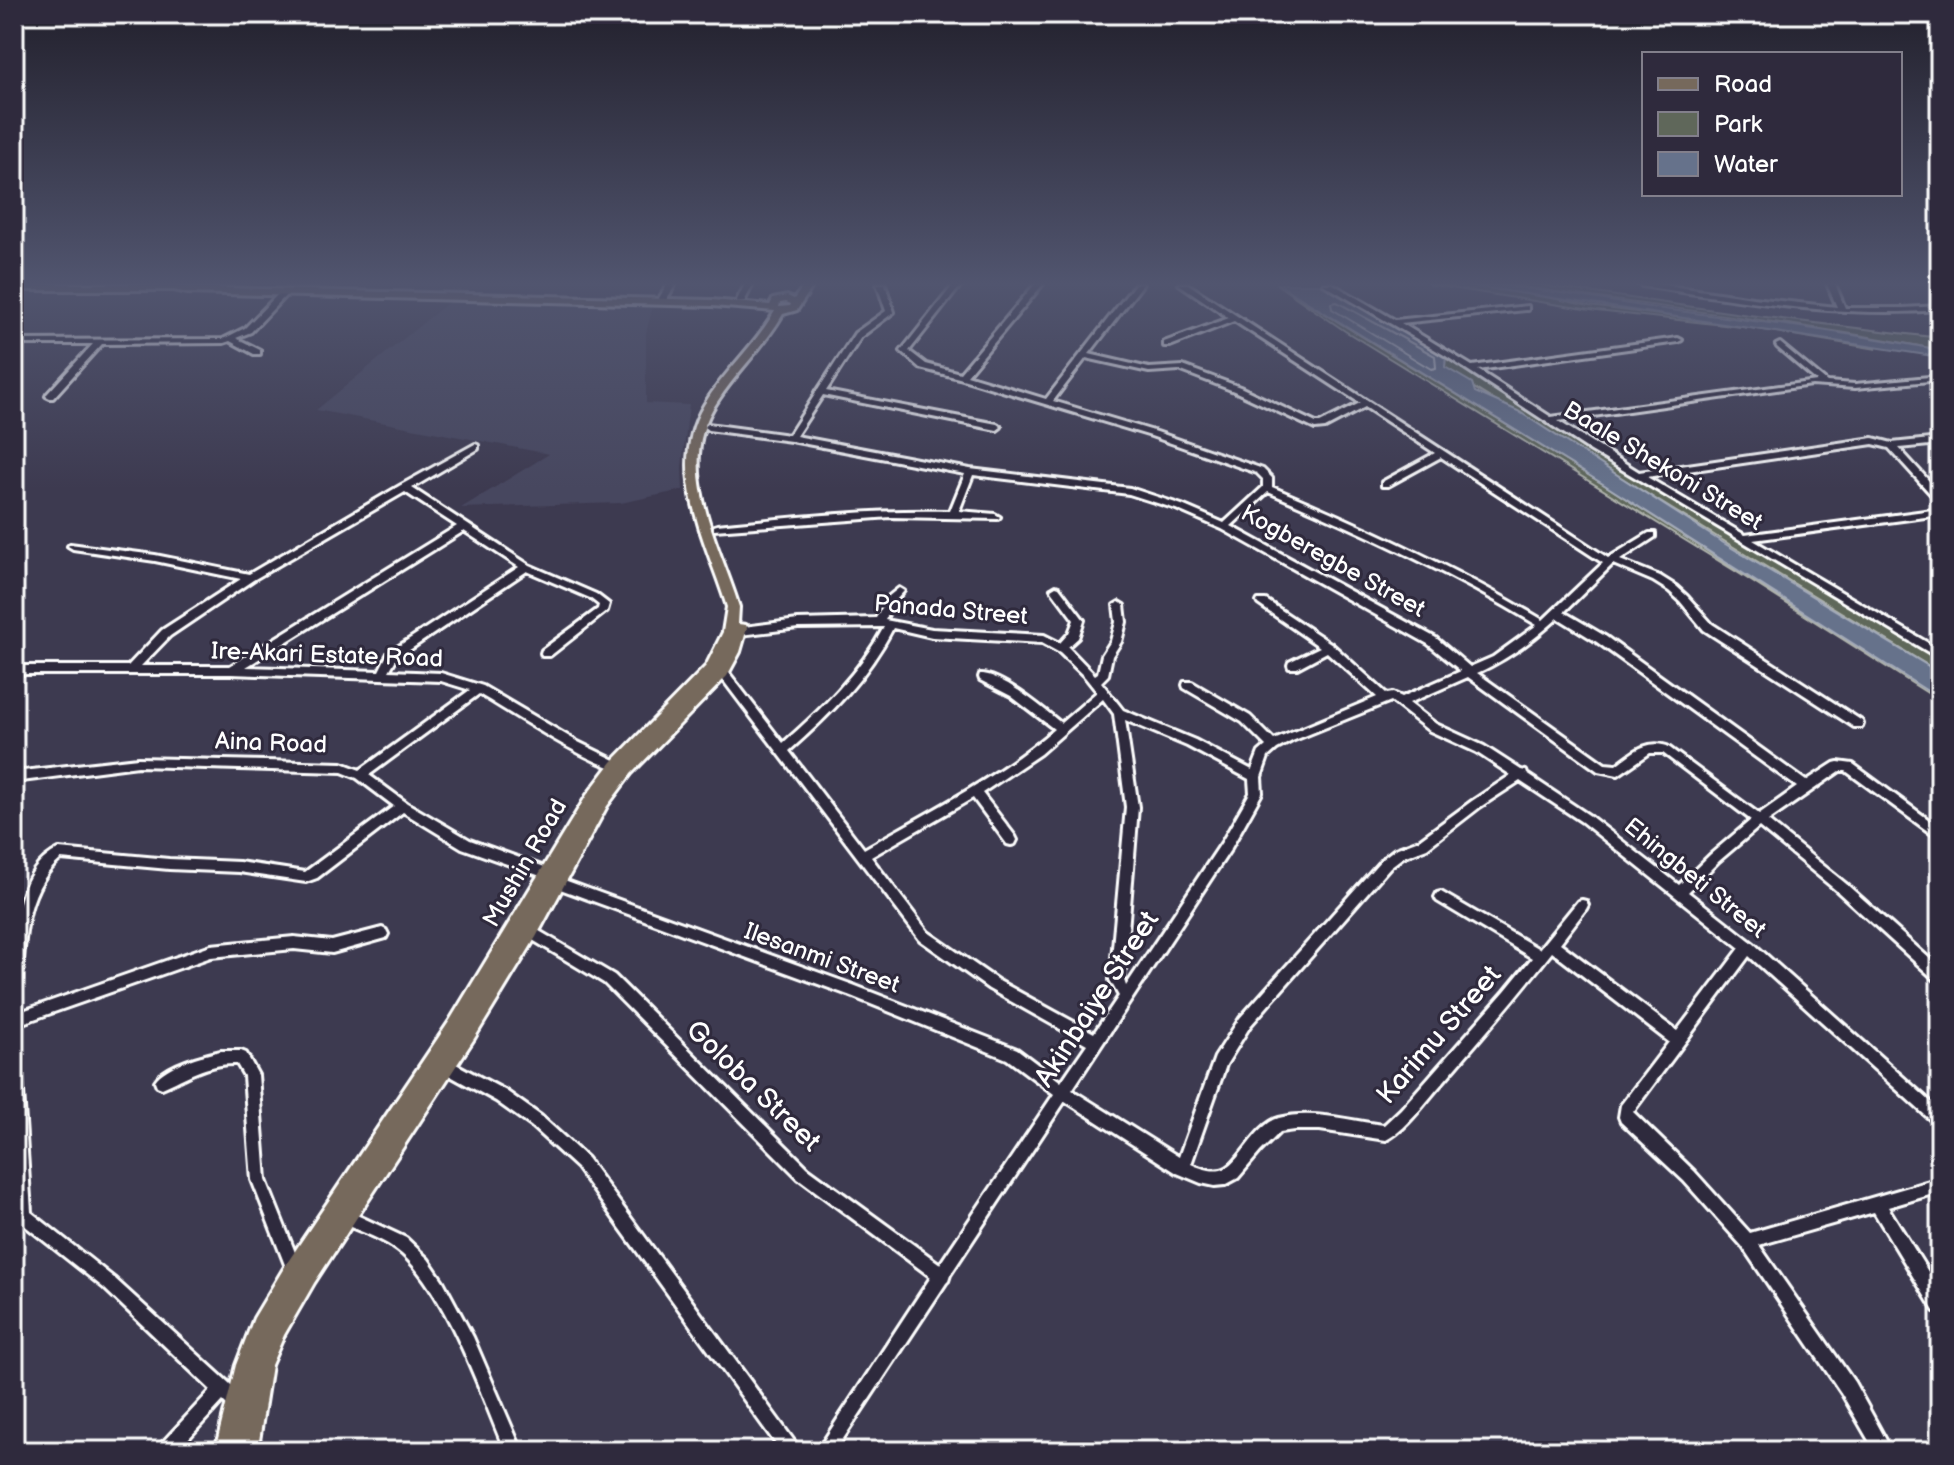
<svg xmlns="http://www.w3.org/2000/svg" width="1954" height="1465" viewBox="0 0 1954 1465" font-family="'Balsamiq Sans',sans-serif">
	<rect width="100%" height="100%" fill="#3d3a50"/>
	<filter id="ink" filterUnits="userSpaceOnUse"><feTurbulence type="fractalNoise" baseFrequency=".0125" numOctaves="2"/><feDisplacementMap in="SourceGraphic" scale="16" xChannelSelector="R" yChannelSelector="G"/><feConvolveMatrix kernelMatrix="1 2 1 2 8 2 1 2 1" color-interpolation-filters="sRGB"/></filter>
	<g filter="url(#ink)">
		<polygon fill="#47465e" points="450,301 653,306 646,333 646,403 689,405 682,467 683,490 621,503 461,508 549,454 316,410"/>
		<g fill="#5f675a" stroke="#afb3ac" stroke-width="2">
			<polygon points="1276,284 1603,484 1940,701 1740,574 1345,331"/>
			<polygon points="1427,284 1460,284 1525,292 1589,306 1763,328 1877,349 1751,328 1597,311"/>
			<path d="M1504 284H1533L1749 315 1940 338V350C1796 321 1649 307 1504 284Z"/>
			<path d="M1446 353 1738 536 1940 656V673C1816 596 1691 523 1568 444 1527 417 1483 398 1445 367Z"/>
		</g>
		<g fill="#66728b" stroke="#a3aab9" stroke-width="2">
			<polygon points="1278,284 1322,284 1446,353 1445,367 1472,383 1475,392 1518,411 1717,539 1940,673 1940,699 1603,484"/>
			<path d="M1460 284C1524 284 1585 298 1649 307 1746 320 1843 331 1940 350V357Z"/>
		</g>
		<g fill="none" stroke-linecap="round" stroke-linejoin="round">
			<polygon stroke="#c2c7d1" stroke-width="2" points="1337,302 1435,356 1436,368 1431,369 1332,309 1331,303"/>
			<g stroke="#fff" stroke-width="6">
				<g id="minor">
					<polygon points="668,284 676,284 666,300 660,300 659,298"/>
					<polygon points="745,284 753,284 744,302 738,302 737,300"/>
					<path d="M877 284H885L894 312 861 337 826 391 997 424 1001 427 997 430 823 395 796 436 970 469 1130 488 1182 505 1224 523 1263 487V479L1257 473 1151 436 959 378 920 368 901 351 954 284H962L909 351 926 364 960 373 1035 284H1043L967 375 1046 399 1135 284H1143L1089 354 1149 368 1183 366 1240 387 1316 423H1320L1360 403 1234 321 1170 346H1164V342L1229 318 1179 284H1188L1608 558 1649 533H1655V537L1620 560 1660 576 1676 586 1687 596 1712 624 1862 721 1863 724 1862 727H1854L1704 630 1680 601 1669 591 1653 581 1613 564 1564 612 1605 636 1806 781 1834 763 1838 762 1853 764 1940 828V840L1846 771H1840L1768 821 1845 883 1940 968V982L1935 980 1837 891 1759 827 1719 861 1688 892 1753 943 1940 1110V1126L1935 1124 1749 956 1633 1112 1694 1171 1750 1233 1940 1178V1192L1888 1207 1940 1291V1313L1934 1311 1874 1212 1759 1245 1854 1382 1892 1451H1875L1842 1394 1742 1246 1684 1181 1621 1122 1619 1117 1621 1105 1669 1042 1552 952C1516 998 1477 1043 1438 1088 1424 1104 1405 1131 1386 1140L1320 1130H1294L1280 1132 1260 1152 1238 1178 1225 1185 1215 1186 1201 1183 1177 1173 1065 1101 950 1275 948 1281 946 1283 835 1451H817L931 1277 798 1178 604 983 526 936 524 932 526 928 530 926 534 928 614 975 808 1168 940 1264 1054 1094 1007 1059 851 996 552 886 550 882 552 878 549 879 462 848 403 812 317 878 306 882 239 872 169 869 61 859C23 891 24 946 21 992L19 996 14 998C14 952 8 873 59 849L169 859 239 862 305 872 394 806 357 778 342 772 138 766 14 782V772L138 758 342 763 360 770 470 690 441 681 231 674H14V666H128L162 630 241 579 155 561 73 549 68 546 70 544 155 555 249 574 401 485 475 444 478 445V449L412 488 529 565 596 594 609 604 607 611 550 656H542L541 653 542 650 598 609 599 605 590 598 527 571 396 659 389 671 441 673 483 686 578 742 621 763 623 766 621 769C600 771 503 708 479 694L369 775 407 803 470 840 553 870 555 874 553 878 556 877 853 985 1017 1049 1061 1082 1087 1044 989 989 920 940 717 672 722 668 726 669 783 743C822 709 859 673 884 627L798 628 740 635 736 634 735 631 736 628 798 620 876 618 889 596 899 588 904 591 896 600 885 620 932 629 1044 635 1060 643 1069 633 1074 620 1051 589 1056 586 1059 587 1084 620 1078 638 1068 647 1095 675 1098 673 1102 655 1111 641 1116 622 1114 605 1119 602 1124 605 1126 622 1121 642 1112 656 1108 675 1101 682 1123 710 1195 740 1252 770 1259 752 1266 746 1242 722 1184 688 1183 685 1184 682H1192L1250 716 1274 740 1377 697 1327 652 1297 668H1289L1288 665 1289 662 1320 647 1258 604 1257 602 1258 600H1266L1332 644 1387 694 1393 693 1402 697 1461 671 1428 644 1222 529 1176 509 1129 494 973 475 959 511 995 514 1000 517 998 519 891 517 714 530V526L717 525C795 517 872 509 950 511L965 474 791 441 708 430 704 427 708 424 789 435 816 393 815 392 818 390 855 333 886 311ZM1086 358 1149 372 1179 370 1234 391 1315 429 1325 428 1365 407 1435 453 1382 482V486H1388L1441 457 1603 563 1543 620C1456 568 1365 526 1272 487V478L1263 469 1157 432 1053 401ZM405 492 457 526 230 666H141L170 636 253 580ZM1268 492C1360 531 1451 573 1537 625L1493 657 1470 667 1436 638 1231 526ZM464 531 519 567 388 653 379 671 246 667ZM1558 618 1597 642 1797 787 1759 814 1667 746C1646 739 1632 753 1616 765L1605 764 1477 673C1507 660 1534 640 1558 618ZM893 628 932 637 1042 643 1060 653 1085 677 1097 692 1061 723C1044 709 1001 673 980 674L979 677 980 680 1011 696 1054 729C997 778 929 812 864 849L789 751C830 715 867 678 893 628ZM1468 677 1598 771 1618 775 1650 753H1663L1751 820 1711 854 1679 885 1590 816 1527 774 1526 771 1521 770 1484 746 1436 724 1409 703ZM1103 699 1114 714 1126 807 1110 980 1119 996 1094 1033 999 981 928 932 871 857 973 798 1007 844 1011 845 1015 844 1017 840 1015 836 982 793 1040 754ZM1391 701 1428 730 1476 752 1511 775 1472 801 1419 840 1395 849 1382 859 1240 1018 1215 1057 1179 1157 1072 1090 1230 850 1262 793 1261 777 1268 757 1277 749 1292 741ZM1125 720 1187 746 1249 779 1250 793 1222 842 1126 986 1124 980 1138 807ZM1520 781 1582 822 1740 948 1677 1031 1560 943 1586 909 1588 905 1586 901 1582 900 1578 901 1539 949 1441 892 1437 893 1435 897 1437 901 1532 958 1505 991 1401 1109 1384 1125C1350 1121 1313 1109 1279 1118 1254 1125 1239 1167 1221 1170 1211 1172 1200 1168 1191 1164L1226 1065 1250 1026 1390 867 1403 857 1427 848 1480 807Z"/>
					<polygon points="1323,284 1333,284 1395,320 1528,306 1528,310 1525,310 1401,323 1472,366 1678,338 1682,340 1678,342 1478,370 1551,417 1817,381 1777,347 1776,345 1780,343 1827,382 1855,384 1940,376 1940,380 1855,388 1812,385 1558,421 1639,472 1873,438 1892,443 1940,438 1940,444 1899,448 1940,493 1940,502 1937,501 1889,448 1873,444 1647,477 1745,535 1940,509 1940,515 1753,540 1940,650 1940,659 1591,451 1446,356"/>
					<path d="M1638 284H1658L1753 298 1837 307 1827 284H1835L1845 308H1903L1940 306V310C1838 318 1742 301 1642 286Z"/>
					<polygon points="282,290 289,292 251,332 236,338 260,350 260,354 254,354 230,341 224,343 102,344 53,398 50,398 46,396 47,394 93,344 14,344 14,340 223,339 245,328"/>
					<polygon points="382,928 386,930 388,934 386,938 332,953 294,949 211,957 14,1026 14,1014 211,945 294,937 332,941"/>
					<path d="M221 1051H241L246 1053 258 1075 266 1180 302 1270 299 1275 294 1278 289 1275 252 1180 244 1076 237 1064C208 1063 187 1077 162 1088L157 1086 155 1081C165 1065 203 1055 221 1051Z"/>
					<polygon points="14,1055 19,1057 21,1062 31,1212 114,1278 229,1383 242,1396 244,1402 242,1408 236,1410 230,1408 223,1401 177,1451 158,1451 160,1445 211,1390 104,1288 19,1221 17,1216 14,1175"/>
					<polygon points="441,1056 506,1091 541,1116 587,1158 797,1445 799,1451 781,1451 577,1168 531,1126 496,1101 436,1068 434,1063 436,1058"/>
					<path d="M346 1210 406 1238 428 1259 443 1281 473 1337 522 1451H505C481 1394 447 1294 402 1254 385 1239 361 1232 341 1223L338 1218 341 1213Z"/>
				</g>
			</g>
			<g stroke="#fff" stroke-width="6">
				<path id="major" d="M14 284H174L188 287 712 300 770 305 773 299 787 296 794 299 805 284H814L797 310 783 314C765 346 737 371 717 402 673 466 719 542 739 607L738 624 746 625 747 628 740 652 727 676 631 774 607 806 536 937 475 1037 314 1283 284 1335 271 1365 259 1441 261 1451H239L238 1445 237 1451H215L236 1365 254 1318 287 1263 449 1022 587 795 612 762 706 666 723 632 727 607C707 542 665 470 704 405 724 371 755 346 775 311L712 306 188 293 174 290H14ZM786 302 791 304 790 306 779 307 780 303Z"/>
			</g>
			<use href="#minor" fill="#2f2a3d" fill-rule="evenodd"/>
			<use href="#major" fill="#76695c" fill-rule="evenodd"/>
		</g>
	</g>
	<linearGradient id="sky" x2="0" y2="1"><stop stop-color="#22202c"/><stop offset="0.58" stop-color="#51556f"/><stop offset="1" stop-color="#51556f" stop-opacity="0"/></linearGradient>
	<rect width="1954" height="489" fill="url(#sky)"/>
	<g text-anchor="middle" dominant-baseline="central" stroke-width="6" stroke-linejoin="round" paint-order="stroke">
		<g font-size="24" fill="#fff" stroke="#2f2a3d">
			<text transform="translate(1663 466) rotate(31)">Baale Shekoni Street</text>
			<text transform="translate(1333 561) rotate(29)">Kogberegbe Street</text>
			<text transform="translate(951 610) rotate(5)">Panada Street</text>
			<text transform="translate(327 655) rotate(2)">Ire-Akari Estate Road</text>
			<text transform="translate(271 743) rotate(2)">Aina Road</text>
			<text transform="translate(525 863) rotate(-60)">Mushin Road</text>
			<text transform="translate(1695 878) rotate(39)">Ehingbeti Street</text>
			<text transform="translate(822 958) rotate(20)">Ilesanmi Street</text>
		</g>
		<g font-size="28" fill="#fff" stroke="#2f2a3d">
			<text transform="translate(1097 999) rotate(-57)">Akinbaiye Street</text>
			<text transform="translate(1439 1035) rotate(-49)">Karimu Street</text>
			<text transform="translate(753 1086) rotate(44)">Goloba Street</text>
		</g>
	</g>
	<rect width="1954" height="1465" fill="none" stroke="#2f2a3d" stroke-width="48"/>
	<rect x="24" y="24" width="1906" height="1417" fill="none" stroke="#fff" stroke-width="3" filter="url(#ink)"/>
	<rect x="1642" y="52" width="260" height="144" fill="#2f2a3d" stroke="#827f8b" stroke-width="2"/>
	<rect x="1658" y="78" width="40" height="12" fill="#76695c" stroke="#827f8b" stroke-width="2"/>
	<text x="1714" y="92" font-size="24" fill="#ffffff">Road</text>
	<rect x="1658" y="112" width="40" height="24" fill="#5f675a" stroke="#827f8b" stroke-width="2"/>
	<text x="1714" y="132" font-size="24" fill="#ffffff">Park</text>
	<rect x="1658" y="152" width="40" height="24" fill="#66728b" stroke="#827f8b" stroke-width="2"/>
	<text x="1714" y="172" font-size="24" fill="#ffffff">Water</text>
</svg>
